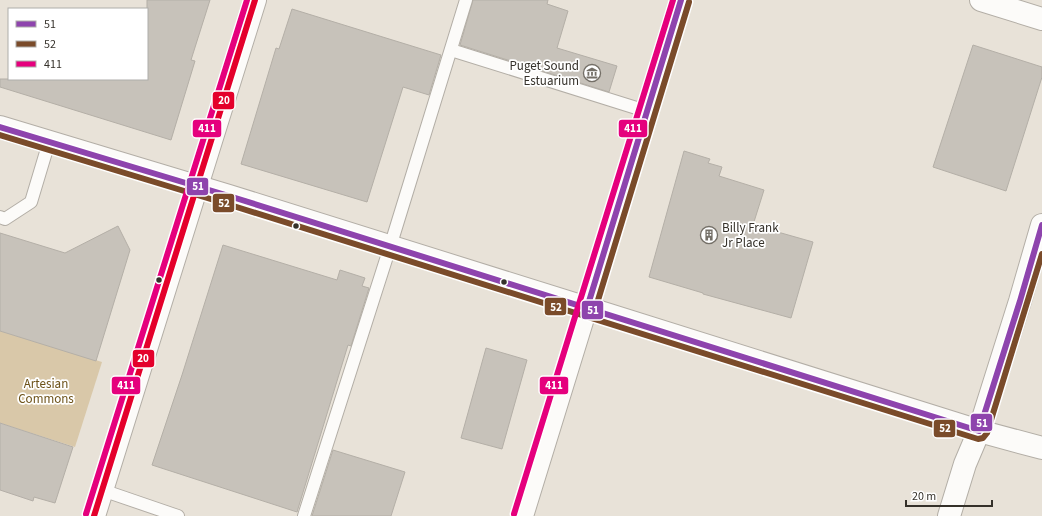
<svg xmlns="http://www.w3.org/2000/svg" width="1042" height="516" viewBox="0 0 1042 516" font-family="'Source Sans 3',sans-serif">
	<rect width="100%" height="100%" fill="#e8e2d8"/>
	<polygon fill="#d9c8a9" points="0,331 102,362 75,447 0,423"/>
	<g fill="#c7c2ba" stroke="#b4afa7">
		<polygon points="147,0 210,0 191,60 195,61 171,140 0,87 0,79 147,79"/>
		<polygon points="473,0 548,0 547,4 568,11 557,48 617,66 609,92 460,45"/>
		<polygon points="292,9 441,55 429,95 403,87 367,202 241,164 276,48 279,49"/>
		<polygon points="973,45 1042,67 1042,77 1006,191 933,167"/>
		<polygon points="684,151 710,159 708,163 722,167 719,176 764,190 753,225 813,242 791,318 703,294 703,293 649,277"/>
		<polygon points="118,226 130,250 96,361 0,331 0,233 65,253"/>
		<polygon points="223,245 337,280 340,270 365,278 362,286 369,288 351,346 348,345 297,512 152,465 182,375"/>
		<polygon points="486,348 527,360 502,449 461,438"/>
		<polygon points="0,423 73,447 55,503 34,497 33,501 0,490"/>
		<polygon points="333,450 405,472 391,516 312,516"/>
	</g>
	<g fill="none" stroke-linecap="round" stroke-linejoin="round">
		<g stroke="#b3aea6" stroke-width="14">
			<g id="lane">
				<polyline points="451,50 646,111"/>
				<polyline points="0,217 5,219 31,202 49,142"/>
				<polyline points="102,490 178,516"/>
				<polyline points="304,516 390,247 466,0"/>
			</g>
		</g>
		<g stroke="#b3aea6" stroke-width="24">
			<g id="street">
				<polyline points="981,0 1042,19"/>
				<polyline points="587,308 979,431 1042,448"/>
				<polyline points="949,516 965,464 979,431 1020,301 1042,225"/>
			</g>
		</g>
		<g stroke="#b3aea6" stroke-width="24">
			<polyline id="secondary" points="0,127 229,196 587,308"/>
		</g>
		<g stroke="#b3aea6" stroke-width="24">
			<g id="primary">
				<polyline points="94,516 255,0"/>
				<polyline points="522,516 681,0"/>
			</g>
		</g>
		<use href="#lane" stroke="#fcfbf9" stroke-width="12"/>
		<use href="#street" stroke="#fcfbf9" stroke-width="22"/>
		<use href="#secondary" stroke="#fcfbf9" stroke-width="22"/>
		<use href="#primary" stroke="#fcfbf9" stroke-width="22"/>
		<g stroke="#fff" stroke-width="9">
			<g id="bus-1">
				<polyline points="0,127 229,196 979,431 1020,301 1042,225"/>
				<polyline points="587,308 681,0"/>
			</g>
		</g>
		<g stroke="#fff" stroke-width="9">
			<g id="bus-2">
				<polyline points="0,135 227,204 978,439 983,438 987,433 1042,254"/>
				<polyline points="595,310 689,2"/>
			</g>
		</g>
		<g stroke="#fff" stroke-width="9">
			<g id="bus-3">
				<polyline points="86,514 247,0"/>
				<polyline points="514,514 673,0"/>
			</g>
		</g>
		<g stroke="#fff" stroke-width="9">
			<polyline id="bus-4" points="94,516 255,0"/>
		</g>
		<use href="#bus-1" stroke="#8e44ad" stroke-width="6"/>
		<use href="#bus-2" stroke="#7a4b2a" stroke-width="6"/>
		<use href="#bus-3" stroke="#e5007d" stroke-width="6"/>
		<use href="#bus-4" stroke="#e4002b" stroke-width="6"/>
	</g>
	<defs>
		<g id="museum-ring" transform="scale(0.9)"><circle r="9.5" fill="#fff" stroke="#746f67" stroke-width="1.5"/><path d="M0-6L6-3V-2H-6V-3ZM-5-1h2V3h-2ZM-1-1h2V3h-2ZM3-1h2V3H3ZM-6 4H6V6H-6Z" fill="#746f67"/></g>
		<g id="building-ring" transform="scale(0.9)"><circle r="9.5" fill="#fff" stroke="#746f67" stroke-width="1.5"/><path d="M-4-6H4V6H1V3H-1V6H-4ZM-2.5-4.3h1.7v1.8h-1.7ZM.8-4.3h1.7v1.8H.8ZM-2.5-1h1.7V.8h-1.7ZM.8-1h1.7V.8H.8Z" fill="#746f67"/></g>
	</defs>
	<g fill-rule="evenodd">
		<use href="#museum-ring" x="592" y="73"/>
		<use href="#building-ring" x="709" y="235"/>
	</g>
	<g fill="#35312a" stroke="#fff" stroke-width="1.5">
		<circle cx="296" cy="226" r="3.5"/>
		<circle cx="159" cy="280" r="3.5"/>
		<circle cx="504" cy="282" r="3.5"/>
	</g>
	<g text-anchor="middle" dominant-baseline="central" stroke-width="3.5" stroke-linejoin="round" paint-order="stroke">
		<g font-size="13" fill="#35312a" stroke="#fff" text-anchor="end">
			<text x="579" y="66">Puget Sound<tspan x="579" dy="15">Estuarium</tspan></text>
			<text x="722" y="228" text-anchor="start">Billy Frank<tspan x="722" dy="15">Jr Place</tspan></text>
		</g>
		<g font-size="13" fill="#6d5219" stroke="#fff">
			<text x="46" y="384">Artesian<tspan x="46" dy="15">Commons</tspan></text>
		</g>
	</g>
	<g stroke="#fff" stroke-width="1.5">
		<rect x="212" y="91" width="23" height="19" rx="4" fill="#e4002b"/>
		<rect x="192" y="119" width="30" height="19" rx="4" fill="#e5007d"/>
		<rect x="618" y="119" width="30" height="19" rx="4" fill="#e5007d"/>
		<rect x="186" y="177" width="23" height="19" rx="4" fill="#8e44ad"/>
		<rect x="212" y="193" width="23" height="20" rx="4" fill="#7a4b2a"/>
		<rect x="544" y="297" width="23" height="19" rx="4" fill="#7a4b2a"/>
		<rect x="581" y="300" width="23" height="20" rx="4" fill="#8e44ad"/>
		<rect x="132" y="349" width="23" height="19" rx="4" fill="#e4002b"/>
		<rect x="111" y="376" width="30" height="19" rx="4" fill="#e5007d"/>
		<rect x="539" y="376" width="30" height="19" rx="4" fill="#e5007d"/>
		<rect x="970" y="413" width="23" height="19" rx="4" fill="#8e44ad"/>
		<rect x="933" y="419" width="23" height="19" rx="4" fill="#7a4b2a"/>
	</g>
	<g font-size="11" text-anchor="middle" font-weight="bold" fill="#fff">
		<text x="224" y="104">20</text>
		<text x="207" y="132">411</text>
		<text x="633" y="132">411</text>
		<text x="198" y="190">51</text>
		<text x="224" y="207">52</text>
		<text x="556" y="311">52</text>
		<text x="593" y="314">51</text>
		<text x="143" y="362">20</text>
		<text x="126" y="389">411</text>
		<text x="554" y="389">411</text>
		<text x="982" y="427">51</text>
		<text x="945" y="432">52</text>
	</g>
	<rect x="8" y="8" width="140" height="72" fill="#ffffff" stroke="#aeadaa"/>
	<rect x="16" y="21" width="20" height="6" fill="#8e44ad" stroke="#aeadaa"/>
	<text x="44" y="28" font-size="12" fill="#35312a">51</text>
	<rect x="16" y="41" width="20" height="6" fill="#7a4b2a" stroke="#aeadaa"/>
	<text x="44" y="48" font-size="12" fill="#35312a">52</text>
	<rect x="16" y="61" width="20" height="6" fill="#e5007d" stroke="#aeadaa"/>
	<text x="44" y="68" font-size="12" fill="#35312a">411</text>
	<path d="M906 500v6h86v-6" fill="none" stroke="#35312a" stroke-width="2"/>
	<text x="912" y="500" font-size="12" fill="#35312a" stroke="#ffffff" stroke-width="3" paint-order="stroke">20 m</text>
</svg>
